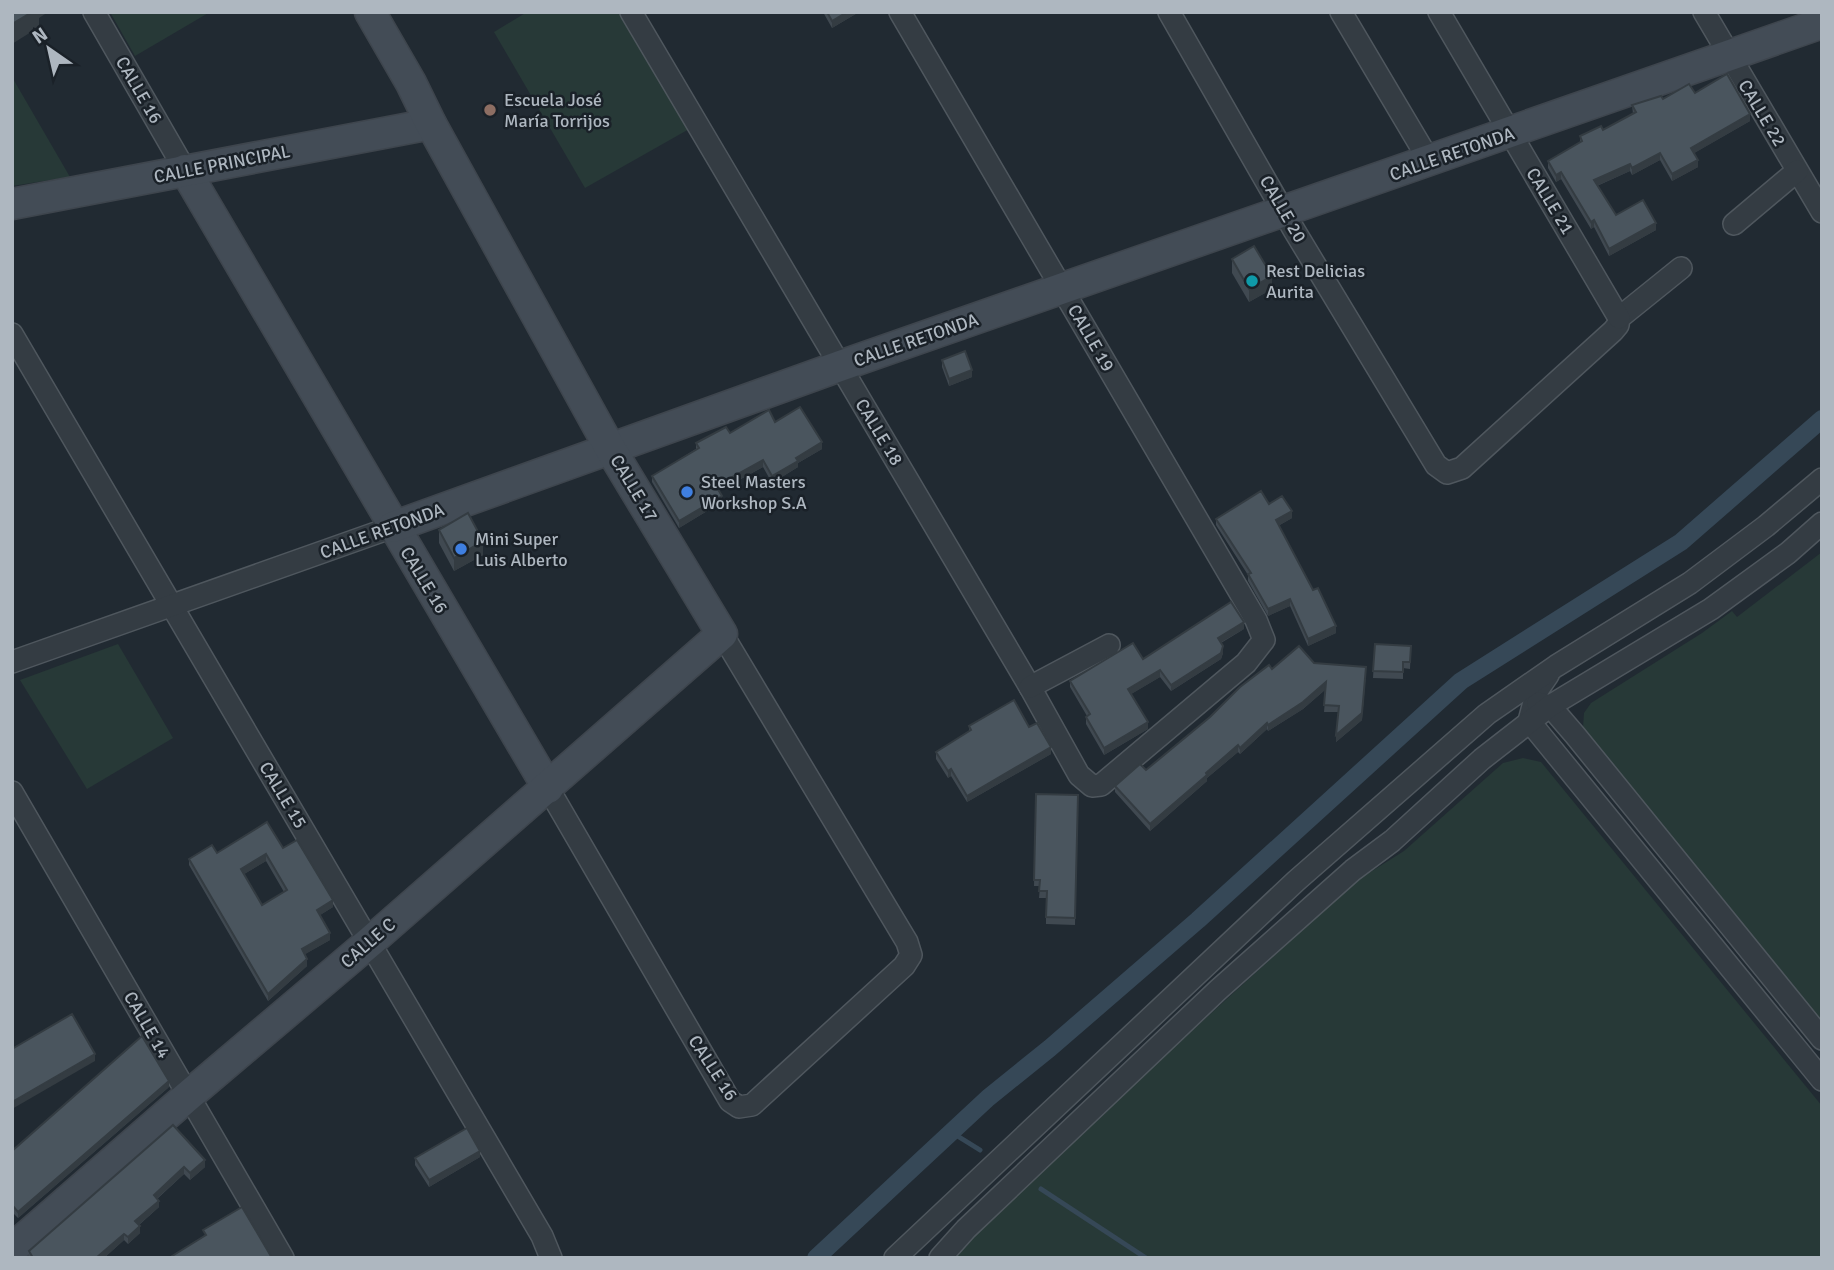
<svg xmlns="http://www.w3.org/2000/svg" width="1834" height="1270" viewBox="0 0 1834 1270" font-family="Signika,sans-serif">
	<rect width="100%" height="100%" fill="#212a32"/>
	<g fill="#273937">
		<polygon points="110,12 210,12 135,56"/>
		<polygon points="527,12 622,12 691,128 585,188 494,32"/>
		<polygon points="12,77 70,177 12,186"/>
		<polygon points="1822,552 1822,1025 1583,728 1584,713 1591,703 1702,633 1732,611 1737,617"/>
		<polygon points="118,644 173,738 87,789 20,680"/>
		<polygon points="1523,758 1541,762 1822,1106 1822,1258 948,1258 1045,1165 1356,881 1404,851 1503,763"/>
	</g>
	<g fill="none" stroke-linecap="round" stroke-linejoin="round">
		<g stroke="#364857" stroke-width="5">
			<polyline points="951,1132 980,1150"/>
			<polyline points="1041,1189 1146,1258"/>
		</g>
		<polyline stroke="#364857" stroke-width="18" points="816,1258 988,1098 1050,1048 1198,920 1461,681 1681,542 1822,419"/>
		<g stroke="#4f575e" stroke-width="24">
			<g id="street">
				<polyline points="94,12 185,170"/>
				<polyline points="631,12 1030,687 1079,775 1092,786 1101,785 1246,663 1264,640 1256,620 900,12"/>
				<polyline points="1169,12 1294,230 1436,465 1447,473 1462,468 1613,331 1618,325 1619,318 1681,268"/>
				<polyline points="1341,12 1430,162"/>
				<polyline points="1439,12 1619,318"/>
				<polyline points="1704,12 1822,212"/>
				<polyline points="1734,224 1797,171"/>
				<path d="M12 334C187 635 367 934 542 1236L551 1258"/>
				<polyline points="12,662 393,527"/>
				<polyline points="1548,675 1537,691 1529,721 1822,1080"/>
				<polyline points="1030,687 1109,645"/>
				<polyline points="1538,703 1550,706 1575,735 1822,1039"/>
				<polyline points="548,788 730,1101 739,1107 752,1105 904,966 911,955 907,942 722,634"/>
				<polyline points="12,792 283,1258"/>
				<polyline points="895,1258 1296,881 1487,714 1556,666 1690,583 1766,526 1822,479"/>
				<polyline points="940,1258 966,1229 1218,990 1353,870 1392,841 1482,759 1550,706 1711,609 1788,553 1822,523"/>
			</g>
		</g>
		<g stroke="#3e454d" stroke-width="33">
			<g id="secondary">
				<polyline points="185,170 548,788"/>
				<polyline points="12,204 431,124"/>
				<polyline points="393,527 840,366 1822,23"/>
				<polyline points="12,1249 188,1096 371,941 722,634 611,450 431,124 411,83 370,12"/>
			</g>
		</g>
		<use href="#street" stroke="#343c43" stroke-width="21"/>
		<use href="#secondary" stroke="#434c56" stroke-width="30"/>
	</g>
	<g fill="#404951" fill-rule="evenodd">
		<polygon points="823,12 859,12 832,28"/>
		<polygon points="1695,93 1750,121 1694,153 1698,167 1672,181 1660,160 1632,175 1630,171 1597,186 1616,215 1656,230 1609,256 1594,227 1591,229 1561,179 1556,182 1548,168 1548,161 1580,143 1580,136 1603,130 1633,114 1632,105"/>
		<polygon points="1232,259 1272,289 1249,302 1232,273"/>
		<polygon points="942,360 972,377 949,386 942,367"/>
		<polygon points="775,422 822,449 798,463 798,467 772,483 763,467 719,491 722,502 679,528 652,482 652,476 696,449 696,443"/>
		<polygon points="1269,504 1292,518 1278,526 1336,633 1308,646 1290,606 1268,616 1248,581 1248,575 1216,525 1216,519"/>
		<polygon points="439,530 483,555 454,571 439,543"/>
		<polygon points="1244,629 1221,643 1223,653 1221,659 1171,691 1160,677 1131,694 1148,729 1104,755 1086,724 1086,717 1087,716 1070,687 1070,681"/>
		<polygon points="1375,644 1411,646 1410,669 1403,668 1403,679 1373,678"/>
		<polygon points="1314,663 1366,673 1362,720 1336,742 1338,712 1324,712 1326,689 1303,709 1268,731 1267,729 1240,754 1238,752 1207,778 1207,781 1150,831 1115,792 1115,786 1146,770 1272,669"/>
		<polygon points="969,726 1029,727 1051,754 967,802 951,776 948,778 936,759 936,752 969,732"/>
		<polygon points="1036,794 1078,795 1075,925 1046,924 1046,898 1039,898 1040,886 1034,886"/>
		<path d="M283 848 333 907 320 915 330 940 305 954 307 966 268 1001 189 865V859L217 853ZM266 861 284 892 262 905 244 874Z"/>
		<polygon points="169,1087 18,1218 12,1212 12,1151"/>
		<polygon points="173,1125 205,1167 190,1180 184,1174 157,1199 159,1207 139,1225 140,1233 128,1244 124,1240 104,1258 29,1258 29,1251"/>
		<polygon points="480,1157 429,1187 415,1165 415,1158"/>
	</g>
	<g fill="#343c42">
		<polygon points="32,12 48,12 39,18 39,27 12,44 12,24"/>
		<polygon points="847,12 859,12 832,28 832,21"/>
		<polygon points="1750,114 1750,121 1691,155 1691,148"/>
		<polygon points="1660,153 1660,160 1632,175 1632,168"/>
		<polygon points="1698,160 1698,167 1672,181 1672,174"/>
		<polygon points="1630,164 1630,171 1594,187 1594,180"/>
		<polygon points="1561,172 1561,179 1556,182 1556,175"/>
		<polygon points="1594,220 1594,227 1591,229 1591,222"/>
		<polygon points="1656,223 1656,230 1609,256 1609,249"/>
		<polygon points="1272,276 1272,289 1249,302 1249,289"/>
		<polygon points="972,370 972,377 949,386 949,379"/>
		<polygon points="822,442 822,449 798,463 798,467 772,483 772,476 796,458"/>
		<polygon points="763,460 763,467 716,492 716,486"/>
		<polygon points="722,496 722,502 679,528 679,521"/>
		<polygon points="1292,511 1292,518 1276,527 1276,520"/>
		<polygon points="483,541 483,555 454,571 454,558"/>
		<polygon points="1290,599 1290,606 1268,616 1268,609"/>
		<polygon points="1244,622 1244,629 1218,644 1218,638"/>
		<polygon points="1336,626 1336,633 1308,646 1308,639"/>
		<polygon points="1223,646 1223,653 1221,659 1171,691 1171,685"/>
		<polygon points="1366,667 1362,720 1336,742 1336,735"/>
		<polygon points="1160,670 1160,677 1128,696 1128,689"/>
		<polygon points="1326,682 1326,689 1303,709 1268,731 1268,725"/>
		<polygon points="1148,722 1148,729 1104,755 1104,748"/>
		<polygon points="1267,723 1267,729 1240,754 1240,748"/>
		<polygon points="1238,745 1238,752 1207,778 1207,781 1150,831 1150,824 1206,773"/>
		<polygon points="1051,747 1051,754 967,802 967,796"/>
		<polygon points="951,769 951,776 948,778 948,771"/>
		<polygon points="266,854 266,861 241,876 241,869"/>
		<polygon points="333,900 333,907 317,917 317,910"/>
		<polygon points="330,933 330,940 302,956 302,949"/>
		<polygon points="307,959 307,966 268,1001 268,994"/>
		<polygon points="95,1054 95,1061 12,1109 12,1102"/>
		<polygon points="169,1081 169,1087 18,1218 18,1212"/>
		<polygon points="480,1151 480,1157 429,1187 429,1180"/>
		<polygon points="205,1160 205,1167 190,1180 190,1173"/>
		<polygon points="184,1167 184,1174 154,1201 154,1195"/>
		<polygon points="159,1201 159,1207 135,1228 135,1221"/>
		<polygon points="140,1226 140,1233 128,1244 128,1237"/>
		<polygon points="124,1234 124,1240 104,1258 96,1258"/>
	</g>
	<g fill="#4a555e" stroke="#343c42" stroke-width="2" fill-rule="evenodd">
		<polygon points="12,12 32,12 12,24"/>
		<polygon points="827,12 847,12 832,21"/>
		<polygon points="1727,74 1750,114 1691,148 1698,160 1672,174 1660,153 1632,168 1630,164 1594,180 1616,215 1643,200 1656,223 1609,249 1594,220 1591,222 1561,172 1556,175 1548,161 1582,141 1580,136 1601,126 1603,130 1636,112 1632,105 1661,96 1663,99 1689,84 1695,93"/>
		<polygon points="1254,246 1272,276 1249,289 1232,259"/>
		<polygon points="965,351 972,370 949,379 942,360"/>
		<polygon points="800,407 822,442 796,458 798,461 772,476 763,460 716,486 722,496 679,521 652,476 699,448 696,443 726,427 730,433 769,410 775,422"/>
		<polygon points="1261,491 1269,504 1282,496 1292,511 1276,520 1313,590 1318,588 1336,626 1308,639 1290,599 1268,609 1248,574 1251,573 1216,519"/>
		<polygon points="468,513 483,541 454,558 439,530"/>
		<polygon points="1231,602 1244,622 1218,638 1223,646 1221,653 1171,685 1160,670 1128,689 1148,722 1104,748 1086,717 1090,714 1070,681 1133,643 1143,659"/>
		<polygon points="1375,644 1411,646 1410,662 1403,662 1403,672 1373,671"/>
		<polygon points="1299,646 1314,663 1366,667 1362,713 1336,735 1339,706 1324,705 1326,682 1303,702 1268,725 1267,723 1240,748 1238,745 1206,773 1207,775 1150,824 1115,786 1140,764 1146,770 1210,717 1240,687 1269,665 1272,669"/>
		<polygon points="1014,700 1029,727 1037,723 1051,747 967,796 951,769 948,771 936,752 971,730 969,726"/>
		<polygon points="1036,794 1078,795 1075,918 1046,917 1047,891 1039,891 1040,880 1034,880"/>
		<path d="M267 822 283 848 297 840 333 900 317 910 330 933 302 949 307 959 268 994 189 859 212 845 217 853ZM266 854 287 890 262 905 241 869Z"/>
		<polygon points="72,1014 95,1054 12,1102 12,1049"/>
		<polygon points="142,1036 169,1081 18,1212 12,1205 12,1151"/>
		<polygon points="173,1125 205,1160 190,1173 184,1167 154,1195 159,1201 135,1221 140,1226 128,1237 124,1234 96,1258 33,1258 29,1251"/>
		<polygon points="467,1128 480,1151 429,1180 415,1158"/>
		<polygon points="242,1207 272,1258 169,1258 206,1235 203,1230"/>
	</g>
	<circle fill="#8d6e63" stroke="#1a2128" stroke-width="2.5" cx="490" cy="110" r="7"/>
	<circle fill="#0f9aa8" stroke="#1a2128" stroke-width="2.5" cx="1252" cy="281" r="7"/>
	<g fill="#3f7fe0" stroke="#1a2128" stroke-width="2.5">
		<circle cx="687" cy="492" r="7"/>
		<circle cx="461" cy="549" r="7"/>
	</g>
	<g text-anchor="middle" dominant-baseline="central" stroke-width="5" stroke-linejoin="round" paint-order="stroke">
		<g font-size="18" fill="#aeb7c0" stroke="#1a2128">
			<text transform="translate(139 90) rotate(60)">CALLE 16</text>
			<text transform="translate(1762 113) rotate(59)">CALLE 22</text>
			<text transform="translate(1452 154) rotate(-19)">CALLE RETONDA</text>
			<text transform="translate(222 164) rotate(-11)">CALLE PRINCIPAL</text>
			<text transform="translate(1550 201) rotate(59)">CALLE 21</text>
			<text transform="translate(1283 209) rotate(60)">CALLE 20</text>
			<text transform="translate(1091 338) rotate(60)">CALLE 19</text>
			<text transform="translate(916 340) rotate(-19)">CALLE RETONDA</text>
			<text transform="translate(879 432) rotate(59)">CALLE 18</text>
			<text transform="translate(634 488) rotate(59)">CALLE 17</text>
			<text transform="translate(382 531) rotate(-20)">CALLE RETONDA</text>
			<text transform="translate(424 580) rotate(59)">CALLE 16</text>
			<text transform="translate(283 795) rotate(59)">CALLE 15</text>
			<text transform="translate(368 943) rotate(-41)">CALLE C</text>
			<text transform="translate(147 1025) rotate(60)">CALLE 14</text>
			<text transform="translate(713 1068) rotate(57)">CALLE 16</text>
		</g>
		<g font-size="18" fill="#aeb7c0" stroke="#1a2128" text-anchor="start">
			<text x="504" y="100">Escuela José<tspan x="504" dy="21">María Torrijos</tspan></text>
			<text x="1266" y="271">Rest Delicias<tspan x="1266" dy="21">Aurita</tspan></text>
			<text x="701" y="482">Steel Masters<tspan x="701" dy="21">Workshop S.A</tspan></text>
			<text x="475" y="539">Mini Super<tspan x="475" dy="21">Luis Alberto</tspan></text>
		</g>
	</g>
	<rect width="1834" height="1270" fill="none" stroke="#aeb7c0" stroke-width="28"/>
	<g transform="translate(49 49) rotate(326)" stroke="#1a2128" stroke-width="5" paint-order="stroke">
	<path d="M0-5L12 26L0 18L-12 26Z" fill="#aeb7c0"/>
	<text y="-10" font-size="19" font-weight="bold" text-anchor="middle" fill="#aeb7c0">N</text>
	</g>
</svg>
